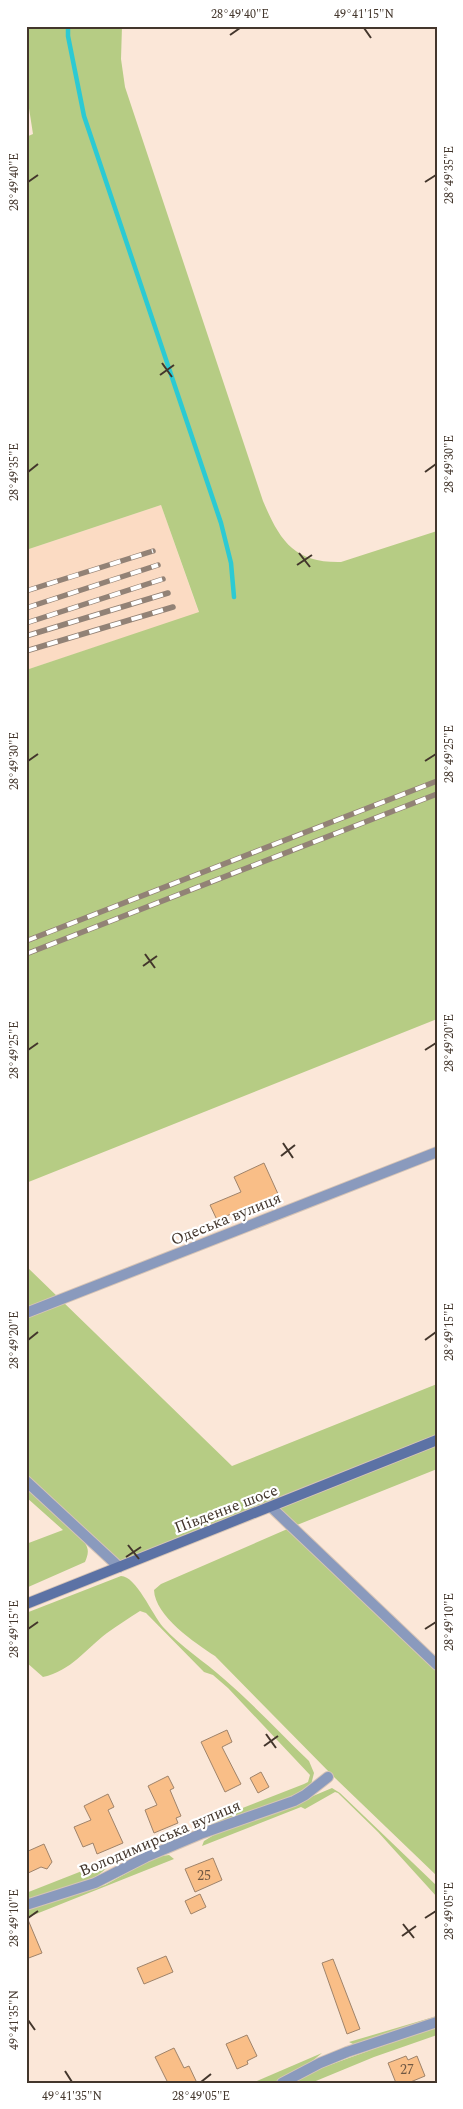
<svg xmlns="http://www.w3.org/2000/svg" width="463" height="2109" viewBox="0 0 463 2109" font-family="Spectral,serif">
	<rect width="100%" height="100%" fill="#fbe7d8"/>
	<polygon fill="#fbdbc3" points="161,505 199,613 26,670 26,550"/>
	<g fill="#b6cc84">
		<path d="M26 26H122L121 59 125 87 263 501C280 541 294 563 341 562L437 531V1019L26 1183V670L199 612 161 505 26 550V137L33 134 26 89Z"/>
		<path d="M26 1266 232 1466 437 1384V1469L292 1527 437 1665V1876L335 1778 215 1656C195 1643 155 1616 154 1590L161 1584 292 1527 270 1507 119 1567 26 1481Z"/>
		<path d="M26 1489C39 1500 83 1534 87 1547 89 1552 87 1557 85 1562L26 1588V1544L63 1530 26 1497Z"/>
		<path d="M121 1576C136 1576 152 1614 163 1627 181 1647 204 1661 224 1679 254 1705 281 1734 309 1761L314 1773 311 1785 296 1795 205 1827H194L304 1784 308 1782 310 1775 228 1688 213 1675 204 1672 146 1613 140 1611C129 1618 118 1625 107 1633 86 1649 71 1671 43 1677L26 1662V1613Z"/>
		<polygon points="332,1788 340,1793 437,1886 437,1897 378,1832 338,1793 335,1792 305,1809 301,1807 202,1846 204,1841 217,1833 261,1818"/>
		<polygon points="169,1855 174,1859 26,1918 26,1909 105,1885 156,1857"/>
		<path d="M115 1858C97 1886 56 1892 26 1901V1893Z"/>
		<polygon points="437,2016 437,2019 355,2045 349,2042"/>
		<polygon points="437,2026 437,2035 374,2057 311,2083 290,2083 313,2071"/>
		<polygon points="322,2053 305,2067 273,2083 252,2083"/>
	</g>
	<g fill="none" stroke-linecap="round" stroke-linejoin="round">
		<polyline stroke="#2ccad3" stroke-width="4.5" points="68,26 68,36 84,116 221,523 231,563 234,597"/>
	</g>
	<g fill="#f9be87" stroke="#9f836a">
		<polygon points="264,1163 278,1194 217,1220 210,1205 241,1192 234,1177"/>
		<polygon points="227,1730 232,1742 222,1747 241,1784 225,1792 201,1742"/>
		<polygon points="261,1772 269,1787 258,1793 250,1778"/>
		<polygon points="168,1776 174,1788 170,1790 181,1816 176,1818 178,1823 154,1833 145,1810 157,1805 148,1786"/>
		<polygon points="108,1794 114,1807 108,1810 123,1843 97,1854 93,1843 83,1847 74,1827 91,1820 84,1806"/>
		<polygon points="44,1844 52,1862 47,1869 41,1867 26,1874 26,1852"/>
		<polygon points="213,1858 222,1880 195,1892 185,1869"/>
		<polygon points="200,1894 206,1907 191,1914 185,1901"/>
		<polygon points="26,1915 42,1953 26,1959"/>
		<polygon points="166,1956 173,1972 144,1984 137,1968"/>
		<polygon points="333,1959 360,2029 347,2034 322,1963"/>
		<polygon points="247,2035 257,2056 247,2061 248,2064 237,2069 226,2044"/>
		<polygon points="174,2048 184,2068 189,2066 197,2083 168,2083 155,2057"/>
		<polygon points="406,2056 408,2060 417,2056 425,2076 408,2083 396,2083 388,2063"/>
	</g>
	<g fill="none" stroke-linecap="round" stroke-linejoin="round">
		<g stroke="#d6c4b6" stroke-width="12">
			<g id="street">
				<polyline points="26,1313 437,1152"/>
				<polyline points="26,1481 119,1567"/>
				<polyline points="271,1507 437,1665"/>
				<polyline points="26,1905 95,1883 146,1857 203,1833 294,1801 305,1795 328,1777"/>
				<polyline points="282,2083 320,2063 347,2052 437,2022"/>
			</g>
		</g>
		<g stroke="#d6c4b6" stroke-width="12">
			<polyline id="secondary" points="26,1604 437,1440"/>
		</g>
		<use href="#street" stroke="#8a9abd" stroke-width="10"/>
		<use href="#secondary" stroke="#5c72a5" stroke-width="10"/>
		<g stroke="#928276" stroke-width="5.5">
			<g id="rail">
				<polyline points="26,591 153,551"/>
				<polyline points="26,608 158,565"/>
				<polyline points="26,623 163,579"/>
				<polyline points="26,636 168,593"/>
				<polyline points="26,651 173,607"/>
				<polyline points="26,941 437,781"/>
				<polyline points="26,954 437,794"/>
			</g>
		</g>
		<use href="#rail" stroke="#fff" stroke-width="4" stroke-dasharray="11" stroke-linecap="butt"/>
	</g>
	<path fill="none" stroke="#43362c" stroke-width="2" d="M364 28 371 38M230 35 240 28M28 182 38 175M425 182 436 175M162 363 172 377M160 375 174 365M28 472 38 464M425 472 436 464M299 553 310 567M297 565 312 555M28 761 38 754M425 761 436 754M145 954 155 968M143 966 157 956M28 1050 38 1043M425 1050 436 1043M283 1143 293 1158M281 1156 295 1145M28 1340 38 1332M425 1340 436 1332M128 1545 139 1559M126 1557 141 1547M28 1629 38 1622M425 1629 436 1622M266 1734 276 1748M264 1746 278 1736M28 1918 38 1911M425 1918 436 1911M403 1924 414 1938M402 1936 416 1926M28 2020 35 2030M65 2071 72 2082M201 2082 211 2074"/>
	<g text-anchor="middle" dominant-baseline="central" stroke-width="4.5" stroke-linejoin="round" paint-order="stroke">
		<g font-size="14" fill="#705843">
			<text x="204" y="1875">25</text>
			<text x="407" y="2069">27</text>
		</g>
		<g font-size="16" fill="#43362c" stroke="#fff">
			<text transform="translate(226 1219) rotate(-22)">Одеська вулиця</text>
			<text transform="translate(226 1509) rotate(-21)">Південне шосе</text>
			<text transform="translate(160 1838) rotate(-23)">Володимирська вулиця</text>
		</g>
	</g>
	<rect width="463" height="2109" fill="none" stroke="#ffffff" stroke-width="55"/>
	<rect x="28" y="28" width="408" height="2054" fill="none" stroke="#43362c" stroke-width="2"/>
	<g font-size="12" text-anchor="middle" fill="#43362c">
		<text x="240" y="18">28°49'40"E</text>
		<text x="364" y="18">49°41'15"N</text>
		<text transform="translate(449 175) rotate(-90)" y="4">28°49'35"E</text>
		<text transform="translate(14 182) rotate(-90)" y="4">28°49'40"E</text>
		<text transform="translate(449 464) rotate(-90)" y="4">28°49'30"E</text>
		<text transform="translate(14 472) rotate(-90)" y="4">28°49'35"E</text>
		<text transform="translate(449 754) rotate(-90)" y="4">28°49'25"E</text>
		<text transform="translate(14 761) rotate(-90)" y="4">28°49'30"E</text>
		<text transform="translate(449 1043) rotate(-90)" y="4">28°49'20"E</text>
		<text transform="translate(14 1050) rotate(-90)" y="4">28°49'25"E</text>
		<text transform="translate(449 1332) rotate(-90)" y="4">28°49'15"E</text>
		<text transform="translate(14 1340) rotate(-90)" y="4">28°49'20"E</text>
		<text transform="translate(449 1622) rotate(-90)" y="4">28°49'10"E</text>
		<text transform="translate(14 1629) rotate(-90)" y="4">28°49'15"E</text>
		<text transform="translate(449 1911) rotate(-90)" y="4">28°49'05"E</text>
		<text transform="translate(14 1918) rotate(-90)" y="4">28°49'10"E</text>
		<text transform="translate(14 2020) rotate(-90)" y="4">49°41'35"N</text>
		<text x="72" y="2100">49°41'35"N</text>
		<text x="201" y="2100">28°49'05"E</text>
	</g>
</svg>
